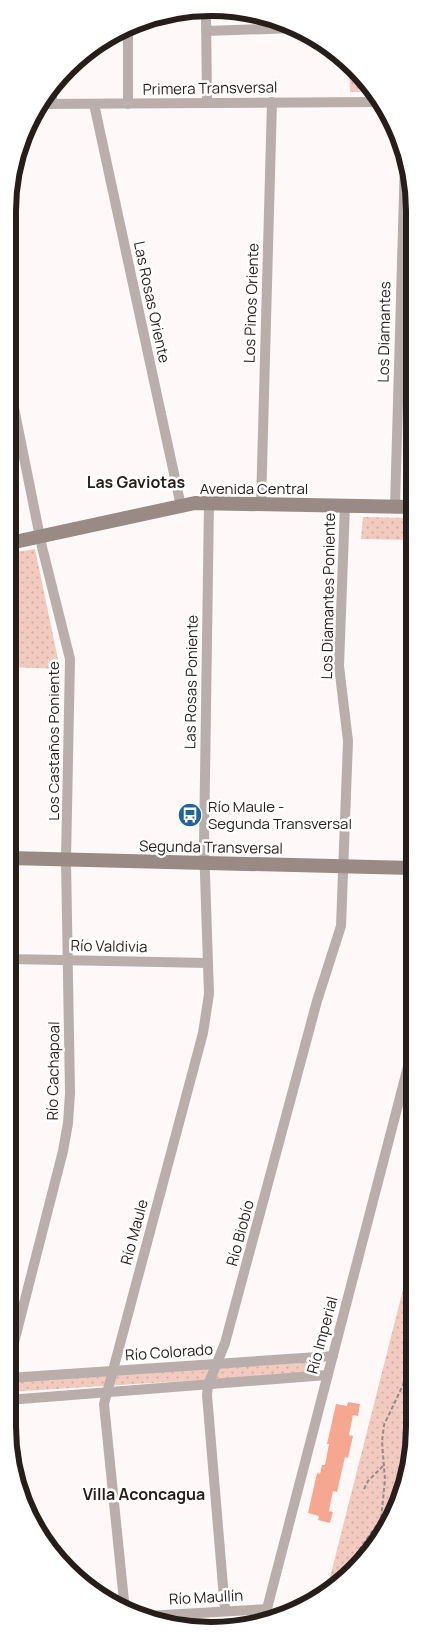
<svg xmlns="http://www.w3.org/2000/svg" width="422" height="1638" viewBox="0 0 422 1638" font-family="Manrope,sans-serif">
	<defs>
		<pattern id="grass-dots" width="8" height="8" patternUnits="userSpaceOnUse" patternTransform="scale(1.25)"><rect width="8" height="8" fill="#f3cabf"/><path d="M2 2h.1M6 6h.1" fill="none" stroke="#d0ada4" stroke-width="1.8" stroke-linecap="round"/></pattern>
	</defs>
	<rect width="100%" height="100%" fill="#fef9f8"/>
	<g fill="url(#grass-dots)">
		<polygon points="349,65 364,77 374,92 350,92"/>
		<polygon points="363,517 412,518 412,540 361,539"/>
		<polygon points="35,549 60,669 10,667 10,553"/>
		<polygon points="411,1258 411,1439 387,1530 335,1588 326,1593"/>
		<polygon points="315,1362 313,1373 8,1392 8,1382"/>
	</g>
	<polygon fill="#f6a792" points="348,1402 360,1404 358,1416 353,1415 349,1435 353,1436 348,1458 345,1457 337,1492 333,1491 329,1511 333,1512 330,1523 318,1520 319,1516 308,1513 317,1473 320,1474 322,1465 325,1465 329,1444 327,1444 336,1404 347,1406"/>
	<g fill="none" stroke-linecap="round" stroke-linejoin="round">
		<g stroke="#928b89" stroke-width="2" stroke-dasharray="4 2.5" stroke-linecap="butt">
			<polyline points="408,1340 411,1340"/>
			<polyline points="364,1489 368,1481 383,1466"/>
			<polyline points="381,1519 390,1520"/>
			<polyline points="344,1578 347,1567 381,1519 385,1480 382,1442 384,1425 411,1368"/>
		</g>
		<g stroke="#b9aeac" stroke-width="10">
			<polyline points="206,11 207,103"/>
			<polyline points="128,29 128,104"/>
			<polyline points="206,31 296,28"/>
			<polyline points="52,88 52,104"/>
			<polyline points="39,104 381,102"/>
			<polyline points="94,104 181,506"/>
			<polyline points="261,504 272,102"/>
			<polyline points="395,506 405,159"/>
			<polyline points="9,959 208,963"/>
			<polyline points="8,1366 63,1151 68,1123 70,1093 66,860 70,659 42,547 11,393"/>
			<polyline points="8,1378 333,1356"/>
			<polyline points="8,1400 327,1375"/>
			<polyline points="225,1610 207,1395 208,1385 225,1343 317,1001 341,926 348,741 339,666 345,505"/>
			<polyline points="125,1611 104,1404 203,1033 209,994 204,845 209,503"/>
			<polyline points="146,1616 267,1609"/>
			<polyline points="263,1624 411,1055"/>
		</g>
		<g stroke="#998a85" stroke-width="14">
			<polyline points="10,543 195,503 412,507"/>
			<polyline points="9,858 412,868"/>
			<polyline points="408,1474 411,1463"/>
		</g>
	</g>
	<defs>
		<g id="bus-disc" transform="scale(1.25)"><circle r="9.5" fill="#1f659a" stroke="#fff"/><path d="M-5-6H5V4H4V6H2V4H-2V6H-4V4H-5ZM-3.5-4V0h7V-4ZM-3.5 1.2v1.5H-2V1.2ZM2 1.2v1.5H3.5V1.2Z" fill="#fff"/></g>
	</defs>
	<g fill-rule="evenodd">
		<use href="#bus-disc" x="190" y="815"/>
	</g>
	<g text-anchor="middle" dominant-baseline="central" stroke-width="5" stroke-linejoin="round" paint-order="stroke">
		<g font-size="15" fill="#271e1c" stroke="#fff">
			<text transform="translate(210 88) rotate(-1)">Primera Transversal</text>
			<text transform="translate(152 302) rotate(78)">Las Rosas Oriente</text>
			<text transform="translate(251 303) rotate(-88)">Los Pinos Oriente</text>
			<text transform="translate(384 332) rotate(-89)">Los Diamantes</text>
			<text x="254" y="488">Avenida Central</text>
			<text transform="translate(328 596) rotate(-89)">Los Diamantes Poniente</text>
			<text transform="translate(191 682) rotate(-89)">Las Rosas Poniente</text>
			<text transform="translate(53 741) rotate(-90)">Los Castaños Poniente</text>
			<text transform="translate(211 847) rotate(1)">Segunda Transversal</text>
			<text transform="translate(109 946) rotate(1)">Río Valdivia</text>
			<text transform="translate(53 1071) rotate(-89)">Río Cachapoal</text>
			<text transform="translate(134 1232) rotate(-75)">Río Maule</text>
			<text transform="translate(240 1233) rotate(-75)">Río Biobío</text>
			<text transform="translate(322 1335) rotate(-75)">Río Imperial</text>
			<text transform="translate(169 1352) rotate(-4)">Río Colorado</text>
			<text transform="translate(206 1597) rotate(-3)">Río Maullín</text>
		</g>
		<g font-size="15" fill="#271e1c" stroke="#fff" text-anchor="start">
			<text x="208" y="806">Río Maule -<tspan x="208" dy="17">Segunda Transversal</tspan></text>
		</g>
		<g font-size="16" font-weight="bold" fill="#271e1c" stroke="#fff">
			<text x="136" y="482">Las Gaviotas</text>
			<text x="144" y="1494">Villa Aconcagua</text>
		</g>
	</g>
	<path d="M0 0H422V1638H0ZM211 16H211A195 195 0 0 1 406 211V1427A195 195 0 0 1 211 1622H211A195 195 0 0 1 16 1427V211A195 195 0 0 1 211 16Z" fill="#fff" fill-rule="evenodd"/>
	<path fill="none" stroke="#271e1c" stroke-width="6" d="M211 16H211A195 195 0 0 1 406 211V1427A195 195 0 0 1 211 1622H211A195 195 0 0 1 16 1427V211A195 195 0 0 1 211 16Z"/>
</svg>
